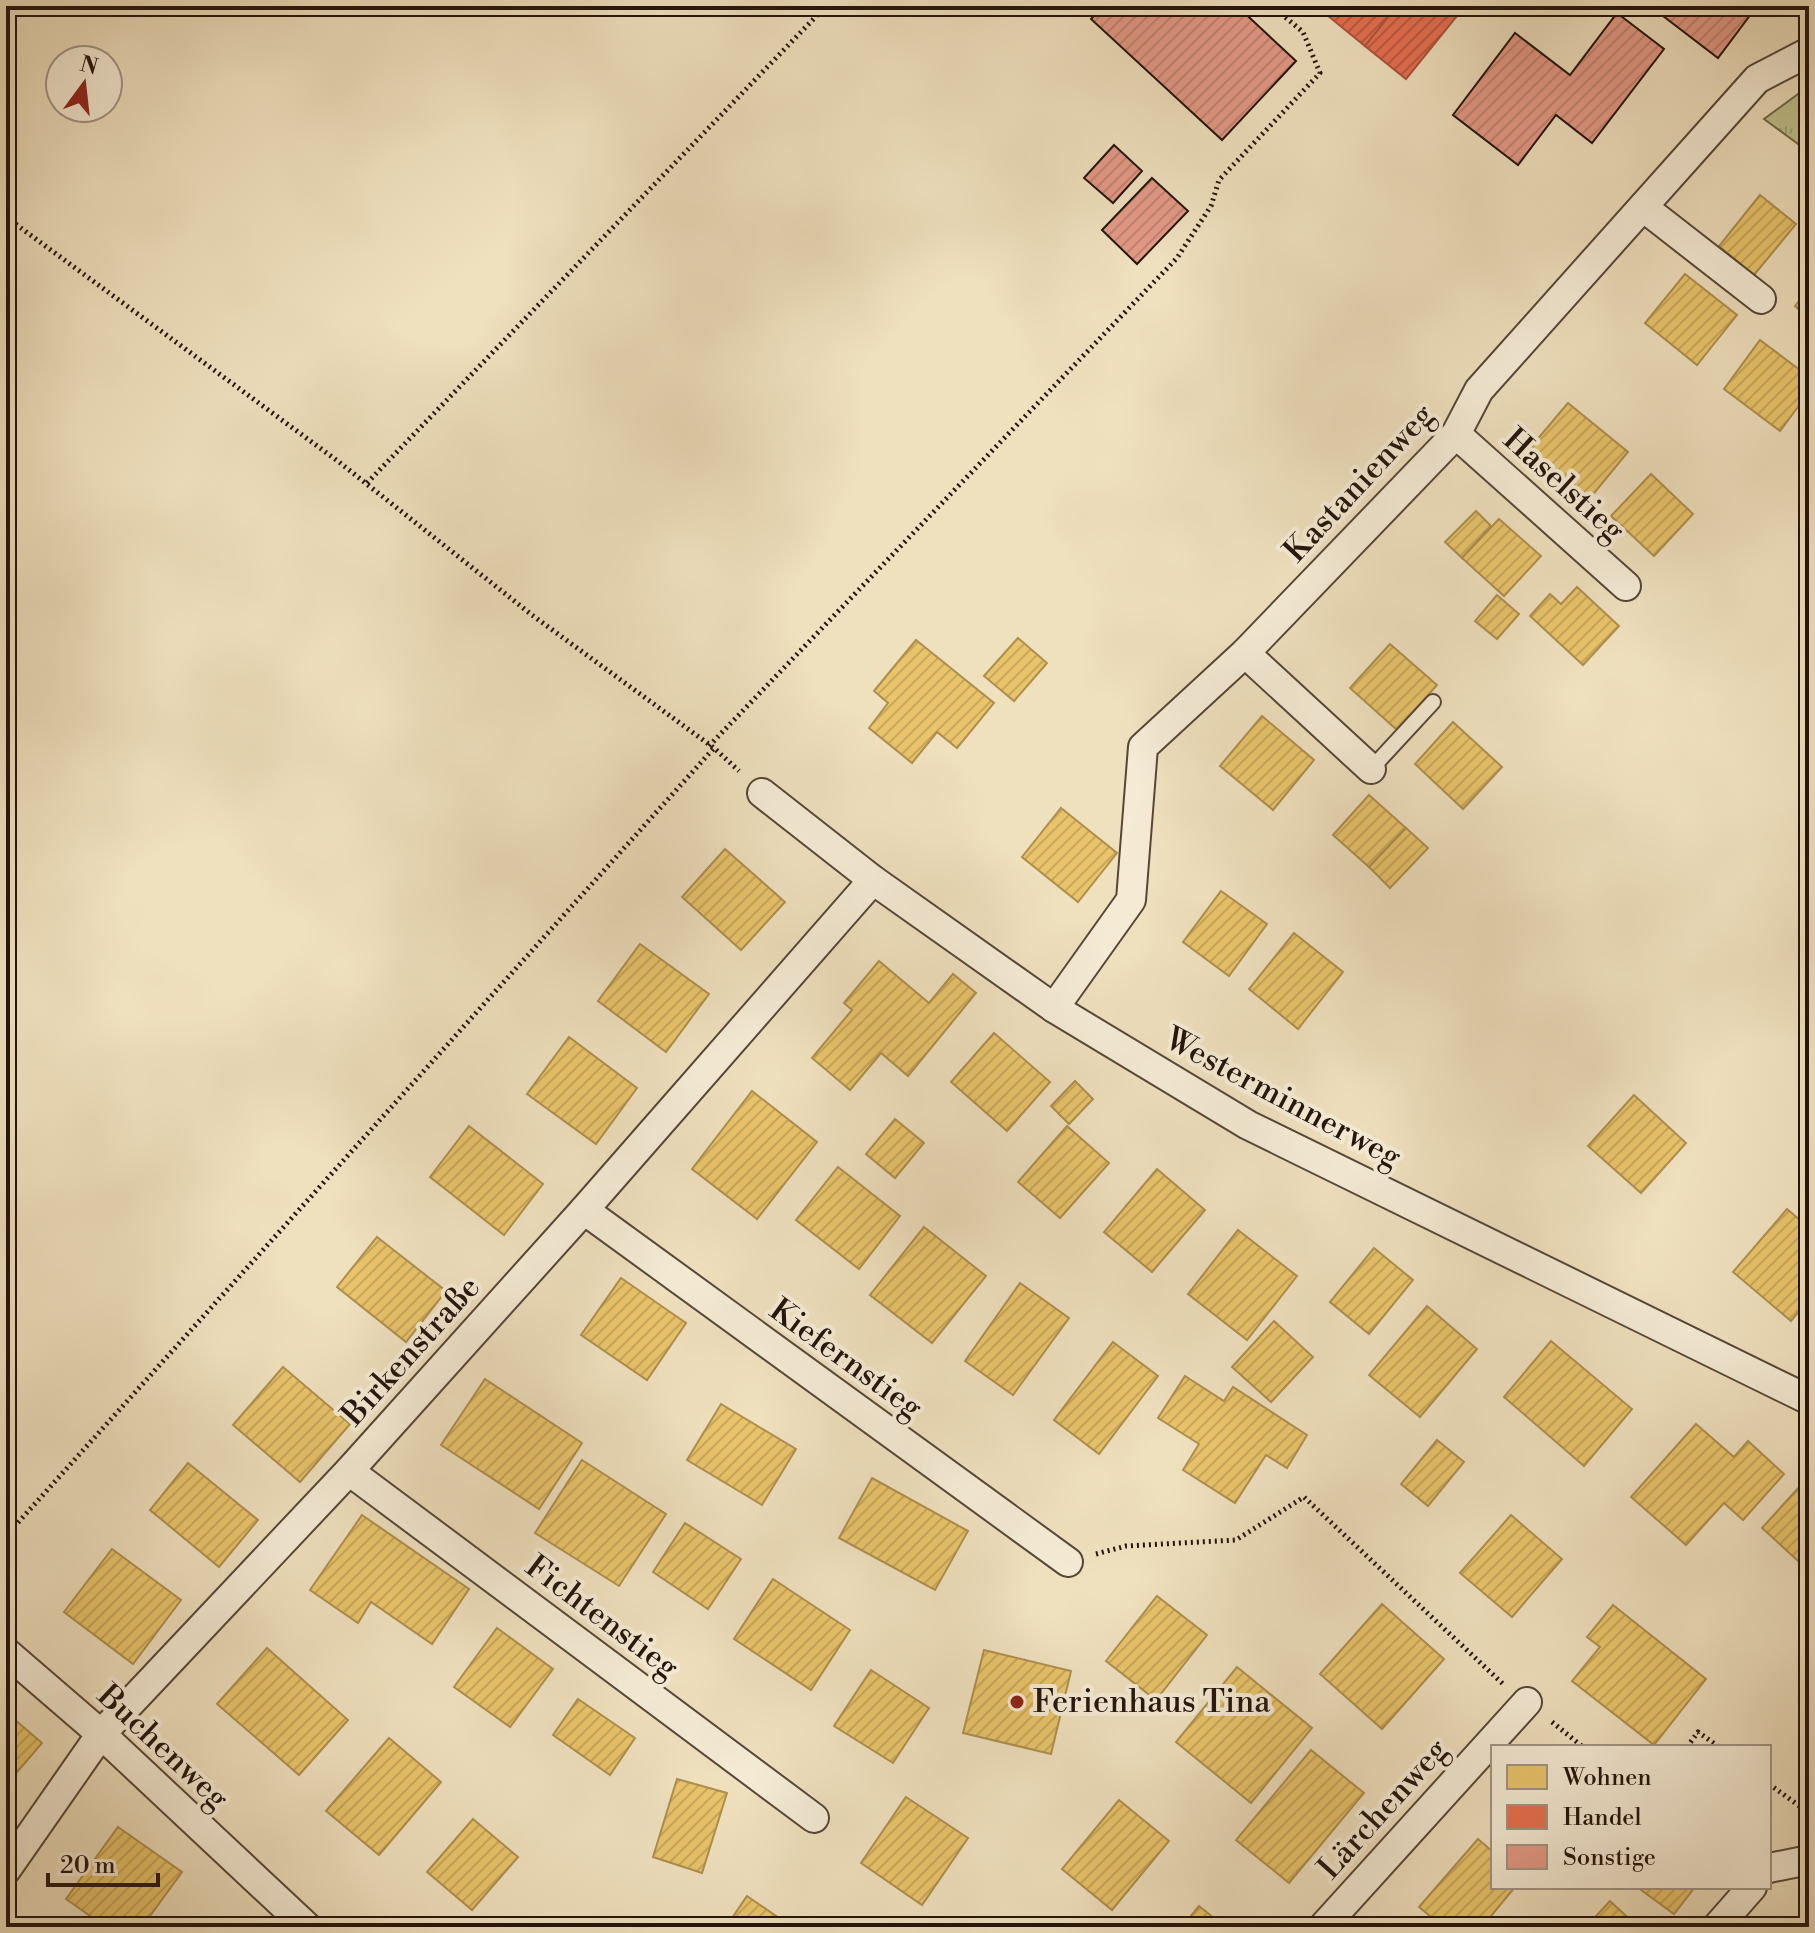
<svg xmlns="http://www.w3.org/2000/svg" width="1815" height="1933" viewBox="0 0 1815 1933" font-family="'Libre Bodoni',serif">
	<defs>
		<pattern id="park-tufts" width="24" height="20" patternUnits="userSpaceOnUse" patternTransform="scale(2)"><rect width="24" height="20" fill="#bfc18d"/><path d="M3 7l-1-3M5 7V3M7 7l1-3M15 17l-1-3M17 17v-4M19 17l1-3" fill="none" stroke="#a4a578"/></pattern>
		<pattern id="homes-hatch" width="6" height="6" patternUnits="userSpaceOnUse" patternTransform="scale(2)"><rect width="6" height="6" fill="#e9c46a"/><path d="M-1 1l2-2M0 6l6-6M5 7l2-2" fill="none" stroke="#c8a85b"/></pattern>
		<pattern id="shops-hatch" width="6" height="6" patternUnits="userSpaceOnUse" patternTransform="scale(2)"><rect width="6" height="6" fill="#e76f51"/><path d="M-1 1l2-2M0 6l6-6M5 7l2-2" fill="none" stroke="#bb5a42"/></pattern>
		<pattern id="building-hatch" width="6" height="6" patternUnits="userSpaceOnUse" patternTransform="scale(2)"><rect width="6" height="6" fill="#e39985"/><path d="M-1 1l2-2M0 6l6-6M5 7l2-2" fill="none" stroke="#c28372"/></pattern>
	</defs>
	<rect width="100%" height="100%" fill="#efe0be"/>
	<filter id="stains"><feTurbulence type="fractalNoise" baseFrequency=".0025" numOctaves="4"/><feColorMatrix values="0 0 0 0 .2 0 0 0 0 .09 0 0 0 0 .02 0 0 0 .5 -.17"/></filter>
	<radialGradient id="worn" r=".72"><stop offset=".6" stop-color="#630" stop-opacity="0"/><stop offset="1" stop-color="#630" stop-opacity=".3"/></radialGradient>
	<polygon fill="url(#park-tufts)" stroke="#716a4c" stroke-width="2" points="1809,86 1809,152 1764,119"/>
	<g fill="url(#homes-hatch)" stroke="#ae8f4e" stroke-width="2">
		<polygon points="1760,195 1796,224 1754,275 1719,246"/>
		<polygon points="1685,274 1737,315 1697,365 1645,323"/>
		<polygon points="1809,288 1809,318 1795,306"/>
		<polygon points="1760,340 1809,377 1809,392 1780,431 1724,389"/>
		<polygon points="1568,403 1628,452 1590,498 1530,448"/>
		<polygon points="1651,474 1693,514 1654,556 1611,516"/>
		<polygon points="1476,511 1491,526 1462,558 1445,542"/>
		<polygon points="1499,519 1541,556 1504,596 1462,558"/>
		<polygon points="1577,587 1619,626 1583,665 1530,616 1550,594 1561,604"/>
		<polygon points="1497,595 1519,614 1497,639 1475,621"/>
		<polygon points="1018,638 1047,663 1014,701 984,676"/>
		<polygon points="916,640 994,703 957,748 937,732 912,763 869,728 888,703 874,691"/>
		<polygon points="1390,644 1437,685 1397,730 1350,688"/>
		<polygon points="1262,716 1314,760 1273,810 1220,766"/>
		<polygon points="1453,722 1502,767 1463,809 1415,764"/>
		<polygon points="1369,795 1406,828 1369,867 1333,835"/>
		<polygon points="1061,808 1117,853 1078,902 1022,857"/>
		<polygon points="1406,828 1428,848 1390,888 1369,867"/>
		<polygon points="725,849 785,902 741,950 682,897"/>
		<polygon points="1221,891 1267,924 1229,976 1183,942"/>
		<polygon points="1294,933 1343,972 1298,1029 1249,989"/>
		<polygon points="640,944 709,994 666,1052 598,1001"/>
		<polygon points="879,961 929,1003 953,974 976,993 908,1076 881,1053 850,1090 812,1058 852,1010 844,1003"/>
		<polygon points="994,1033 1050,1082 1007,1131 951,1082"/>
		<polygon points="569,1037 637,1088 596,1144 527,1094"/>
		<polygon points="1075,1081 1093,1099 1069,1124 1051,1106"/>
		<polygon points="752,1091 817,1142 757,1219 692,1169"/>
		<polygon points="1634,1095 1686,1143 1641,1193 1588,1146"/>
		<polygon points="895,1119 924,1143 895,1178 866,1154"/>
		<polygon points="469,1126 543,1184 504,1235 430,1177"/>
		<polygon points="1067,1126 1109,1163 1060,1218 1018,1182"/>
		<polygon points="838,1167 900,1216 859,1269 796,1220"/>
		<polygon points="1157,1169 1205,1210 1152,1272 1104,1232"/>
		<polygon points="1787,1209 1809,1228 1809,1299 1791,1321 1733,1272"/>
		<polygon points="924,1227 986,1276 932,1343 870,1295"/>
		<polygon points="1238,1230 1297,1276 1247,1340 1188,1294"/>
		<polygon points="377,1237 446,1291 406,1342 337,1287"/>
		<polygon points="1374,1248 1413,1280 1369,1334 1330,1302"/>
		<polygon points="621,1278 686,1323 647,1380 581,1335"/>
		<polygon points="1020,1283 1069,1318 1013,1395 965,1361"/>
		<polygon points="1427,1306 1477,1349 1420,1417 1369,1375"/>
		<polygon points="1274,1321 1313,1357 1271,1402 1232,1367"/>
		<polygon points="1551,1341 1632,1409 1584,1466 1504,1397"/>
		<polygon points="1113,1342 1158,1376 1099,1454 1054,1420"/>
		<polygon points="283,1367 350,1424 300,1482 233,1425"/>
		<polygon points="1185,1376 1224,1401 1233,1387 1307,1435 1287,1468 1266,1455 1235,1503 1183,1470 1199,1444 1158,1418"/>
		<polygon points="485,1379 582,1443 539,1509 441,1445"/>
		<polygon points="721,1404 796,1449 762,1505 687,1460"/>
		<polygon points="1696,1424 1734,1457 1748,1441 1784,1474 1743,1520 1724,1503 1686,1545 1631,1497"/>
		<polygon points="1437,1440 1464,1462 1428,1506 1401,1484"/>
		<polygon points="582,1460 666,1514 619,1586 535,1533"/>
		<polygon points="188,1463 258,1520 219,1567 150,1510"/>
		<polygon points="872,1478 968,1531 935,1590 839,1538"/>
		<polygon points="1801,1485 1809,1492 1809,1571 1762,1528"/>
		<polygon points="362,1515 469,1589 432,1644 371,1602 358,1623 310,1590"/>
		<polygon points="1511,1515 1562,1559 1512,1617 1460,1573"/>
		<polygon points="685,1523 741,1559 708,1609 653,1572"/>
		<polygon points="112,1549 181,1600 133,1664 64,1612"/>
		<polygon points="773,1579 850,1630 811,1690 734,1639"/>
		<polygon points="1157,1596 1207,1635 1156,1700 1106,1661"/>
		<polygon points="1382,1604 1444,1659 1382,1729 1320,1674"/>
		<polygon points="1613,1605 1706,1679 1654,1745 1572,1681 1600,1647 1587,1637"/>
		<polygon points="497,1628 553,1669 510,1727 454,1687"/>
		<polygon points="267,1648 348,1720 299,1775 217,1704"/>
		<polygon points="984,1650 1071,1671 1051,1754 963,1733"/>
		<polygon points="1237,1667 1312,1728 1251,1803 1176,1742"/>
		<polygon points="871,1670 929,1708 893,1763 834,1726"/>
		<polygon points="578,1699 635,1738 610,1775 553,1735"/>
		<polygon points="6,1712 42,1743 6,1785"/>
		<polygon points="389,1738 441,1782 379,1855 326,1811"/>
		<polygon points="1311,1750 1364,1793 1289,1883 1236,1840"/>
		<polygon points="677,1779 727,1793 702,1873 653,1857"/>
		<polygon points="906,1797 968,1838 922,1905 861,1863"/>
		<polygon points="1119,1800 1169,1841 1112,1910 1062,1869"/>
		<polygon points="473,1819 518,1857 472,1910 427,1872"/>
		<polygon points="118,1827 182,1872 142,1927 106,1927 66,1899"/>
		<polygon points="1478,1839 1493,1852 1493,1887 1515,1887 1482,1927 1443,1927 1419,1907"/>
		<polygon points="1637,1887 1695,1887 1674,1914"/>
		<polygon points="747,1896 792,1927 726,1927"/>
		<polygon points="1610,1901 1638,1927 1586,1927"/>
		<polygon points="1199,1906 1225,1927 1182,1927"/>
	</g>
	<g fill="url(#shops-hatch)" stroke="#ac543c" stroke-width="2">
		<polygon points="1316,6 1397,6 1365,46"/>
		<polygon points="1397,6 1465,6 1406,79 1365,46"/>
	</g>
	<g fill="url(#building-hatch)" stroke="#23140c" stroke-width="2">
		<polygon points="1103,6 1237,6 1296,61 1222,140 1091,19"/>
		<polygon points="1650,6 1757,6 1718,58"/>
		<polygon points="1617,13 1664,49 1592,143 1556,115 1518,165 1453,115 1515,33 1570,75"/>
		<polygon points="1114,145 1142,171 1113,203 1084,178"/>
		<polygon points="1152,178 1188,211 1137,264 1102,230"/>
	</g>
	<g fill="none" stroke-linecap="round" stroke-linejoin="round">
		<g stroke="#564738" stroke-width="18">
			<polyline id="service" points="1371,769 1433,702"/>
		</g>
		<g stroke="#564738" stroke-width="32">
			<g id="minor">
				<polyline points="1643,207 1761,299"/>
				<polyline points="1456,434 1626,586"/>
				<polyline points="1245,653 1371,769"/>
				<polyline points="762,793 873,880 1054,1008 1248,1125 1809,1400"/>
				<polyline points="1054,1008 1131,900 1143,747 1245,653 1456,434 1479,390 1757,79 1809,52"/>
				<polyline points="584,1210 1068,1562"/>
				<polyline points="349,1471 814,1818"/>
				<polyline points="6,1652 101,1734 307,1927"/>
				<polyline points="1769,1868 1809,1860"/>
				<polyline points="6,1870 101,1734 349,1471 584,1210 873,880"/>
				<polyline points="1323,1927 1527,1702"/>
				<polyline points="1717,1927 1752,1887"/>
			</g>
		</g>
		<g stroke="#23140c" stroke-width="5" stroke-dasharray="2 4" stroke-linecap="butt">
			<polyline points="6,217 339,462 532,615 714,748 739,771"/>
			<polyline points="367,483 826,6"/>
			<polyline points="709,746 1177,258 1211,206 1219,180 1320,73 1303,32 1272,6"/>
			<polyline points="6,1536 714,748"/>
			<polyline points="1096,1554 1126,1546 1236,1540 1304,1497 1503,1684"/>
			<polyline points="1552,1722 1583,1747"/>
			<polyline points="1687,1747 1698,1732 1719,1747"/>
			<polyline points="1769,1784 1809,1813"/>
		</g>
		<use href="#service" stroke="#f5ebd5" stroke-width="14"/>
		<use href="#minor" stroke="#f5ebd5" stroke-width="28"/>
	</g>
	<circle fill="#8f2418" stroke="#f5ebd5" stroke-width="3" cx="1017" cy="1702" r="8"/>
	<g text-anchor="middle" dominant-baseline="central" stroke-width="8" stroke-linejoin="round" paint-order="stroke">
		<g font-size="32" fill="#23140c" stroke="#f5ebd5">
			<text transform="translate(1359 483) rotate(-47)">Kastanienweg</text>
			<text transform="translate(1564 485) rotate(42)">Haselstieg</text>
			<text transform="translate(1283 1098) rotate(28)">Westerminnerweg</text>
			<text transform="translate(411 1351) rotate(-48)">Birkenstraße</text>
			<text transform="translate(846 1359) rotate(36)">Kiefernstieg</text>
			<text transform="translate(602 1617) rotate(37)">Fichtenstieg</text>
			<text transform="translate(163 1747) rotate(43)">Buchenweg</text>
			<text transform="translate(1383 1809) rotate(-48)">Lärchenweg</text>
		</g>
		<g font-size="32" fill="#23140c" stroke="#f5ebd5" text-anchor="start">
			<text x="1033" y="1702">Ferienhaus Tina</text>
		</g>
	</g>
	<rect width="1815" height="1933" fill="none" stroke="#efe0be" stroke-width="32"/>
	<rect x="8" y="8" width="1799" height="1917" fill="none" stroke="#23140c" stroke-width="4"/>
	<rect x="16" y="16" width="1783" height="1901" fill="none" stroke="#23140c" stroke-width="2"/>
	<rect x="1491" y="1745" width="280" height="144" fill="#f5ebd5" stroke="#a19585" stroke-width="2"/>
	<rect x="1507" y="1765" width="40" height="24" fill="#e9c46a" stroke="#a19585" stroke-width="2"/>
	<text x="1563" y="1785" font-size="24" fill="#23140c">Wohnen</text>
	<rect x="1507" y="1805" width="40" height="24" fill="#e76f51" stroke="#a19585" stroke-width="2"/>
	<text x="1563" y="1825" font-size="24" fill="#23140c">Handel</text>
	<rect x="1507" y="1845" width="40" height="24" fill="#e39985" stroke="#a19585" stroke-width="2"/>
	<text x="1563" y="1865" font-size="24" fill="#23140c">Sonstige</text>
	<g transform="translate(84 84) rotate(15)"><circle r="38" fill="#f5ebd5" stroke="#a19585" stroke-width="2"/>
	<path d="M0-6L14 30L0 20L-14 30Z" fill="#8f2418"/>
	<text y="-12" font-size="22" font-weight="bold" text-anchor="middle" fill="#23140c">N</text>
	</g>
	<path d="M48 1873v12h110v-12" fill="none" stroke="#23140c" stroke-width="4"/>
	<text x="60" y="1873" font-size="24" fill="#23140c" stroke="#f5ebd5" stroke-width="6" paint-order="stroke">20 m</text>
	<rect width="100%" height="100%" filter="url(#stains)"/>
	<rect width="100%" height="100%" fill="url(#worn)"/>
</svg>
